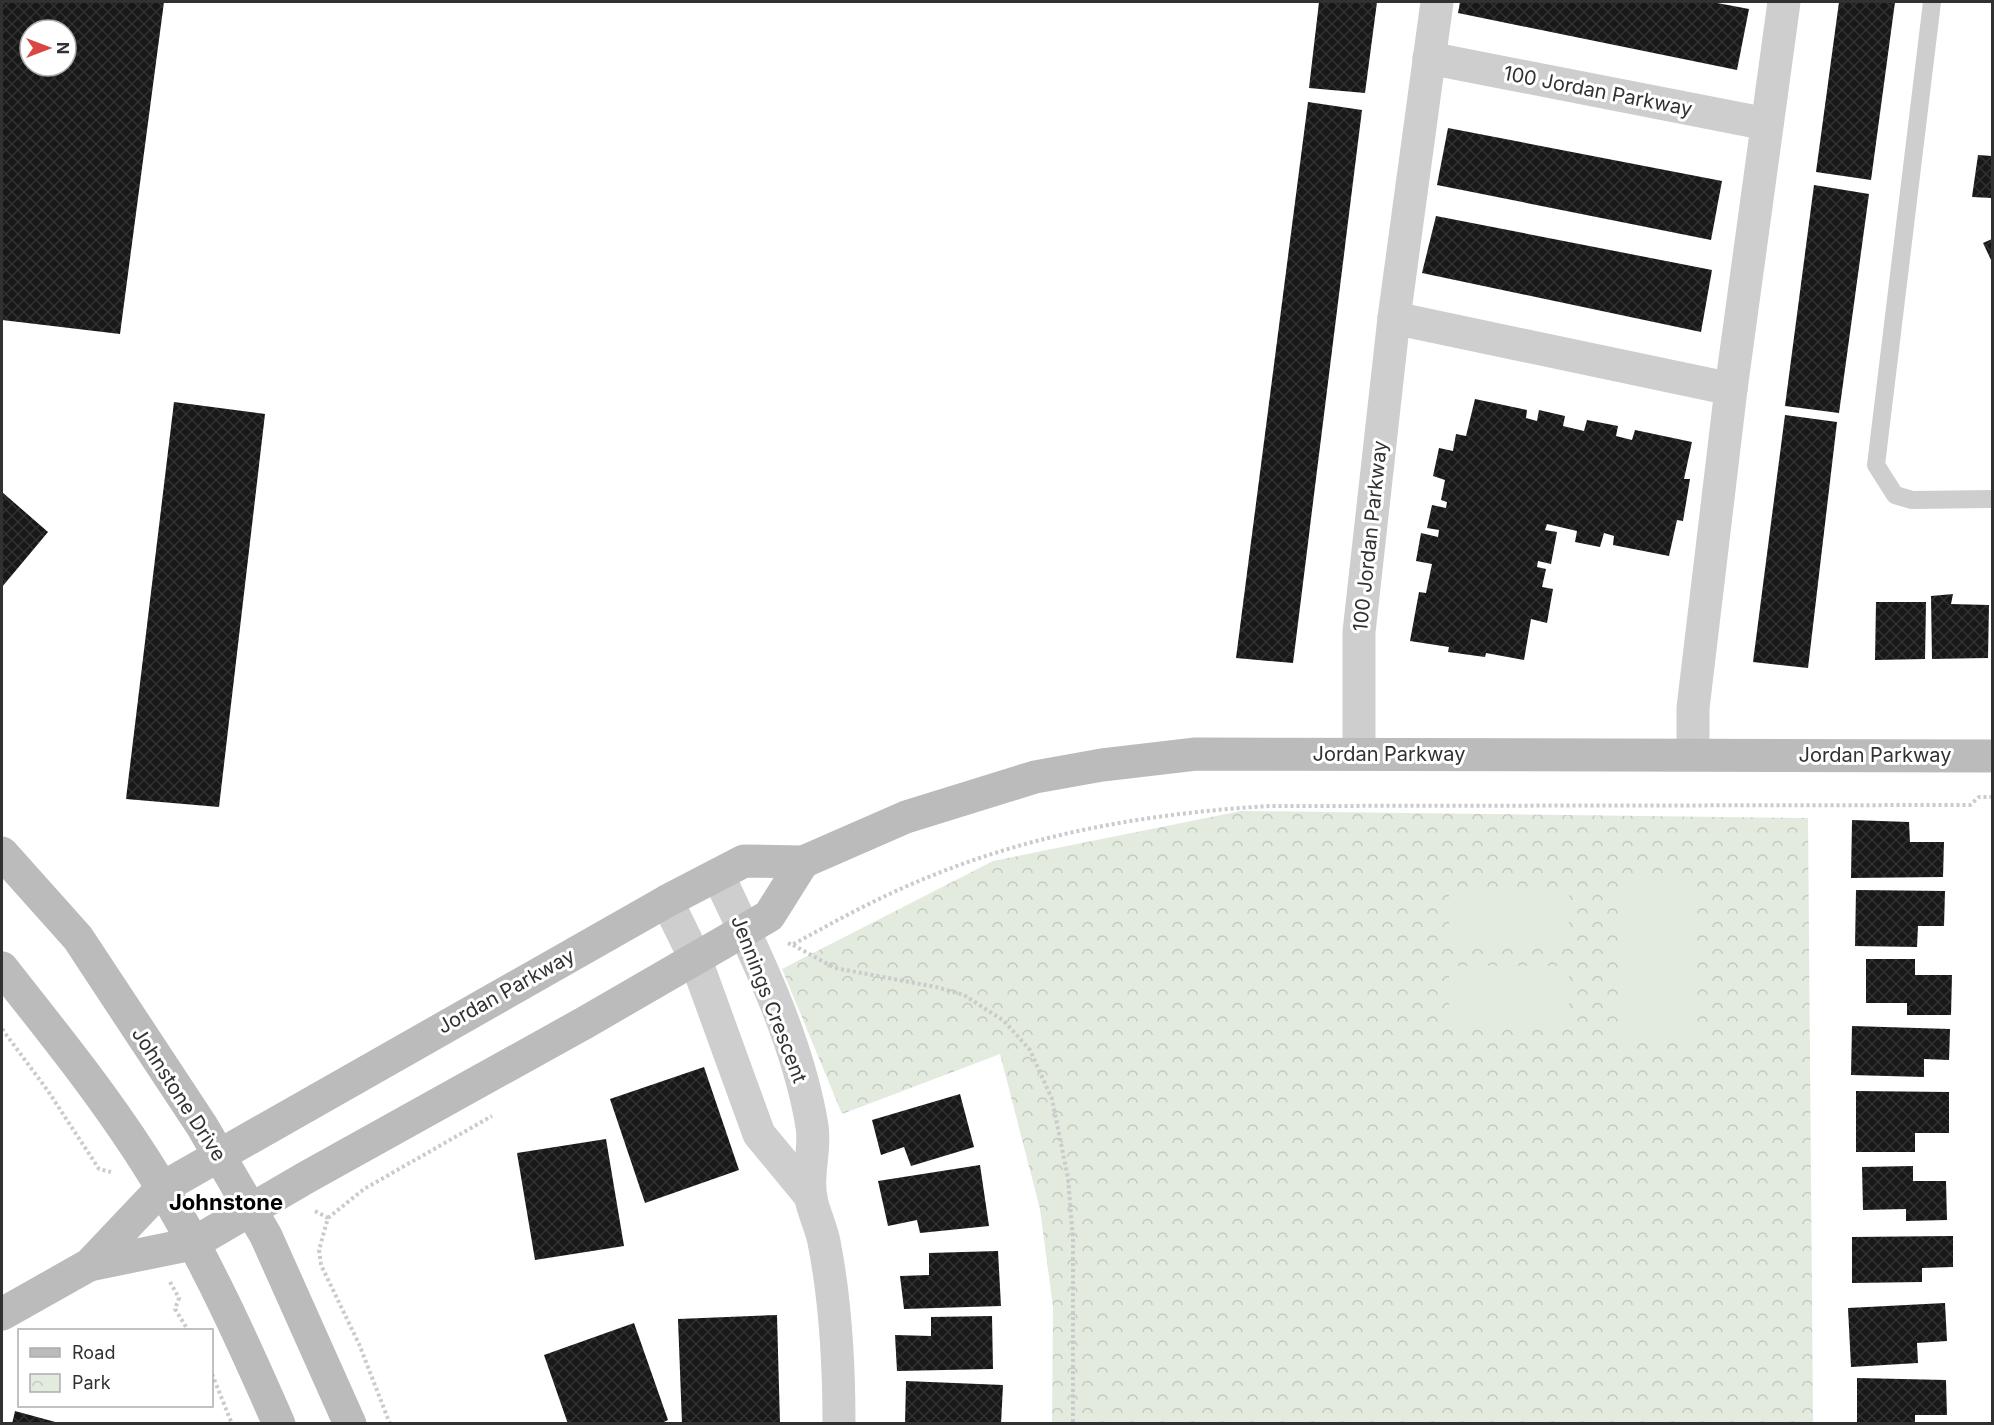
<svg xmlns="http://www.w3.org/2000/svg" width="1994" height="1425" viewBox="0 0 1994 1425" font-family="Inter,sans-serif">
	<defs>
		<pattern id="park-crowns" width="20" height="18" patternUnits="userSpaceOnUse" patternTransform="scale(1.5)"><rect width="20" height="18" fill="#e3eade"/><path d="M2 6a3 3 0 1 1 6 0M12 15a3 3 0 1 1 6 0" fill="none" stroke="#c3c9bf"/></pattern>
		<pattern id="building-cross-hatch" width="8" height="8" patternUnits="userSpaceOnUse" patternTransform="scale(1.5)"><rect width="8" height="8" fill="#181818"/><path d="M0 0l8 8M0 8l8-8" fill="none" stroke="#313131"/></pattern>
	</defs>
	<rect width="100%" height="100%" fill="#fff"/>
	<polygon fill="url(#park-crowns)" points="1241,811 1808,818 1813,1423 1052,1423 1053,1307 1040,1209 1000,1054 842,1114 782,969 993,861"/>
	<g fill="#e3eade">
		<polygon points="1618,875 1694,875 1695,1040 1618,1040"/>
		<rect x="1449" y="893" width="120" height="55"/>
		<rect x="1449" y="966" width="120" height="56"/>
	</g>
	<g fill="url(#building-cross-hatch)" fill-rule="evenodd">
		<path d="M2 2H164L120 334 2 320ZM30 30H66V66H30Z"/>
		<polygon points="1319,2 1377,2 1365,93 1309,88"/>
		<polygon points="1460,2 1712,2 1749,9 1737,70 1458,13"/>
		<polygon points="1839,2 1895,2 1871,180 1816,172"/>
		<polygon points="1308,102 1362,110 1293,663 1236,658"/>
		<polygon points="1448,128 1722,181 1711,240 1437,185"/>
		<polygon points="1978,155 1992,156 1992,198 1972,197"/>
		<polygon points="1814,185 1869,194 1839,413 1785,406"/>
		<polygon points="1436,216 1712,270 1701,332 1422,273"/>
		<polygon points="1992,239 1992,262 1983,243"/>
		<polygon points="1475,399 1527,410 1526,418 1537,421 1539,410 1565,416 1563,426 1584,431 1587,420 1618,426 1616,436 1632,440 1635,430 1692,442 1684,479 1690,479 1683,521 1677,520 1669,556 1613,545 1614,536 1604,533 1600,547 1575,542 1577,531 1547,524 1545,530 1557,532 1551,564 1538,561 1537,567 1546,569 1542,587 1553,589 1547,623 1531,619 1524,660 1486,653 1485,657 1448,652 1449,647 1410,641 1419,592 1426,593 1432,564 1416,561 1421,533 1438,537 1439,530 1427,528 1432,505 1446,508 1447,502 1441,500 1445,480 1433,476 1439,448 1453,451 1456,434 1466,436"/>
		<polygon points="174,402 265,414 219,807 126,799"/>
		<polygon points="1785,415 1837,422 1808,668 1753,662"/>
		<polygon points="2,492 48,532 2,587"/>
		<polygon points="1953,594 1951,604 1989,605 1988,658 1932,659 1931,596"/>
		<polygon points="1876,602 1926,602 1925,659 1875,660"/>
		<polygon points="1852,820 1909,822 1910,842 1944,842 1943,877 1851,878"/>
		<polygon points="1856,890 1945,891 1944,926 1918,926 1917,947 1855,946"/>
		<polygon points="1866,959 1915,959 1915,975 1952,975 1951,1015 1907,1015 1907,1003 1866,1003"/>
		<polygon points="1852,1026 1950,1029 1949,1060 1924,1059 1924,1077 1851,1075"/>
		<polygon points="704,1067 739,1170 645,1203 610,1099"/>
		<polygon points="1856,1091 1949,1092 1949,1133 1915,1133 1915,1152 1856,1152"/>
		<polygon points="960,1094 974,1147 911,1166 904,1147 881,1155 872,1120"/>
		<polygon points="606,1139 624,1246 535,1260 517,1153"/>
		<polygon points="980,1165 989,1226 920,1233 917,1220 888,1226 878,1181"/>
		<polygon points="1913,1166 1913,1181 1946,1181 1947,1220 1906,1221 1906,1209 1863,1210 1862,1167"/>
		<polygon points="1953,1236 1953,1267 1922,1268 1922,1282 1852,1283 1852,1237"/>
		<polygon points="998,1251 1001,1306 904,1309 900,1276 929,1275 929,1253"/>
		<polygon points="1945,1303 1947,1341 1917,1343 1918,1363 1851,1367 1848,1308"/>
		<polygon points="777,1315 780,1424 682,1424 678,1319"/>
		<polygon points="992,1316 993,1369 897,1371 895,1335 931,1336 931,1317"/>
		<polygon points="634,1323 668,1420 660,1424 568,1424 544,1355"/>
		<polygon points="1857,1378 1946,1380 1947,1415 1915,1415 1915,1424 1857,1424"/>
		<polygon points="906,1381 1003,1385 1001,1424 905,1424"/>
		<polygon points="15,1411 59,1423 59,1424 12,1424"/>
	</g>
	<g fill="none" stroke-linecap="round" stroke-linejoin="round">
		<g stroke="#cbcbcb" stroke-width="4" stroke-dasharray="3 3" stroke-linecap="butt">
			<path d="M788 943 792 945C837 920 883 895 931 876 1039 832 1153 813 1269 806L1970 805 1979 797H1992"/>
			<polyline points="793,945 835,968 936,987 964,995 1004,1021 1030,1050 1052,1099 1068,1178 1073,1239 1073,1424"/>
			<polyline points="2,1029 48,1091 99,1169 111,1172"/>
			<polyline points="315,1211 328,1218 319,1250 321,1265 359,1344 390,1424"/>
			<polyline points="328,1218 364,1189 492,1116"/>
			<polyline points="170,1282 179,1298 175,1309 188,1330"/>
			<polyline points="212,1374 232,1424"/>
		</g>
		<polyline stroke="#cecece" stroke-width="18" points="1932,2 1876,465 1895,495 1912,500 1992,499"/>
		<g stroke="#cecece" stroke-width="33">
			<polyline points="1429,58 1767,124"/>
			<polyline points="1394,318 1731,389"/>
			<polyline points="1359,754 1359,632 1394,318 1437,2"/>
			<polyline points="1693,754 1693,708 1731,389 1784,2"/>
			<path d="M718 875C755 953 798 1040 812 1126 816 1149 806 1175 811 1199 814 1213 821 1227 824 1242 836 1303 839 1362 839 1424"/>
			<polyline points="667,901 695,958 759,1134 811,1197"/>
		</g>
		<g stroke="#bbb" stroke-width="33">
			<polyline points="2,853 78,938 202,1126 266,1236 350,1424"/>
			<path d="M2 968C58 1039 115 1109 162 1188 207 1262 244 1344 279 1424"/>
			<polyline points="89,1265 192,1244 307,1177 586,1022 769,916 803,862"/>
			<polyline points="2,1314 89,1265 162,1188 667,901 744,861 803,862 906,817 1035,777 1102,765 1196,754 1992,756"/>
		</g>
	</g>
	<g text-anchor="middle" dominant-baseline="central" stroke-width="6" stroke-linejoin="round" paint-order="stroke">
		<g font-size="20" fill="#313131" stroke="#fff">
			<text transform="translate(1598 91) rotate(11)">100 Jordan Parkway</text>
			<text transform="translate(1370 536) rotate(-84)">100 Jordan Parkway</text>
			<text x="1389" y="754">Jordan Parkway</text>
			<text x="1875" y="755">Jordan Parkway</text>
			<text transform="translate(506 991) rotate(-29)">Jordan Parkway</text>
			<text transform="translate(769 999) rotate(69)">Jennings Crescent</text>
			<text transform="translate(179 1094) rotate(57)">Johnstone Drive</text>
		</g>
		<g font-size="22" font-weight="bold" fill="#000" stroke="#fff">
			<text x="226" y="1202">Johnstone</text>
		</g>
	</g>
	<rect width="1994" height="1425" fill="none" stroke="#313131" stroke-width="6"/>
	<rect x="18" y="1329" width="195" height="78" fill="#ffffff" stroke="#adadad" stroke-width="1.5"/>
	<rect x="30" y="1348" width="30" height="9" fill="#bbbbbb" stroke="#adadad" stroke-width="1.5"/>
	<text x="72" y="1359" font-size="18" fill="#313131">Road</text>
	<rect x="30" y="1374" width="30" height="18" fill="url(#park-crowns)" stroke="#adadad" stroke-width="1.5"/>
	<text x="72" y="1389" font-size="18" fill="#313131">Park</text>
	<g transform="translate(48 48) rotate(90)"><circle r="28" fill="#ffffff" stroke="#adadad" stroke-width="1.5"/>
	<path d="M0-4.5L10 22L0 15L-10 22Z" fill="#d84743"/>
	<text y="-9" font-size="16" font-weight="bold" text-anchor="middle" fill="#313131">N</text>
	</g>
</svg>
